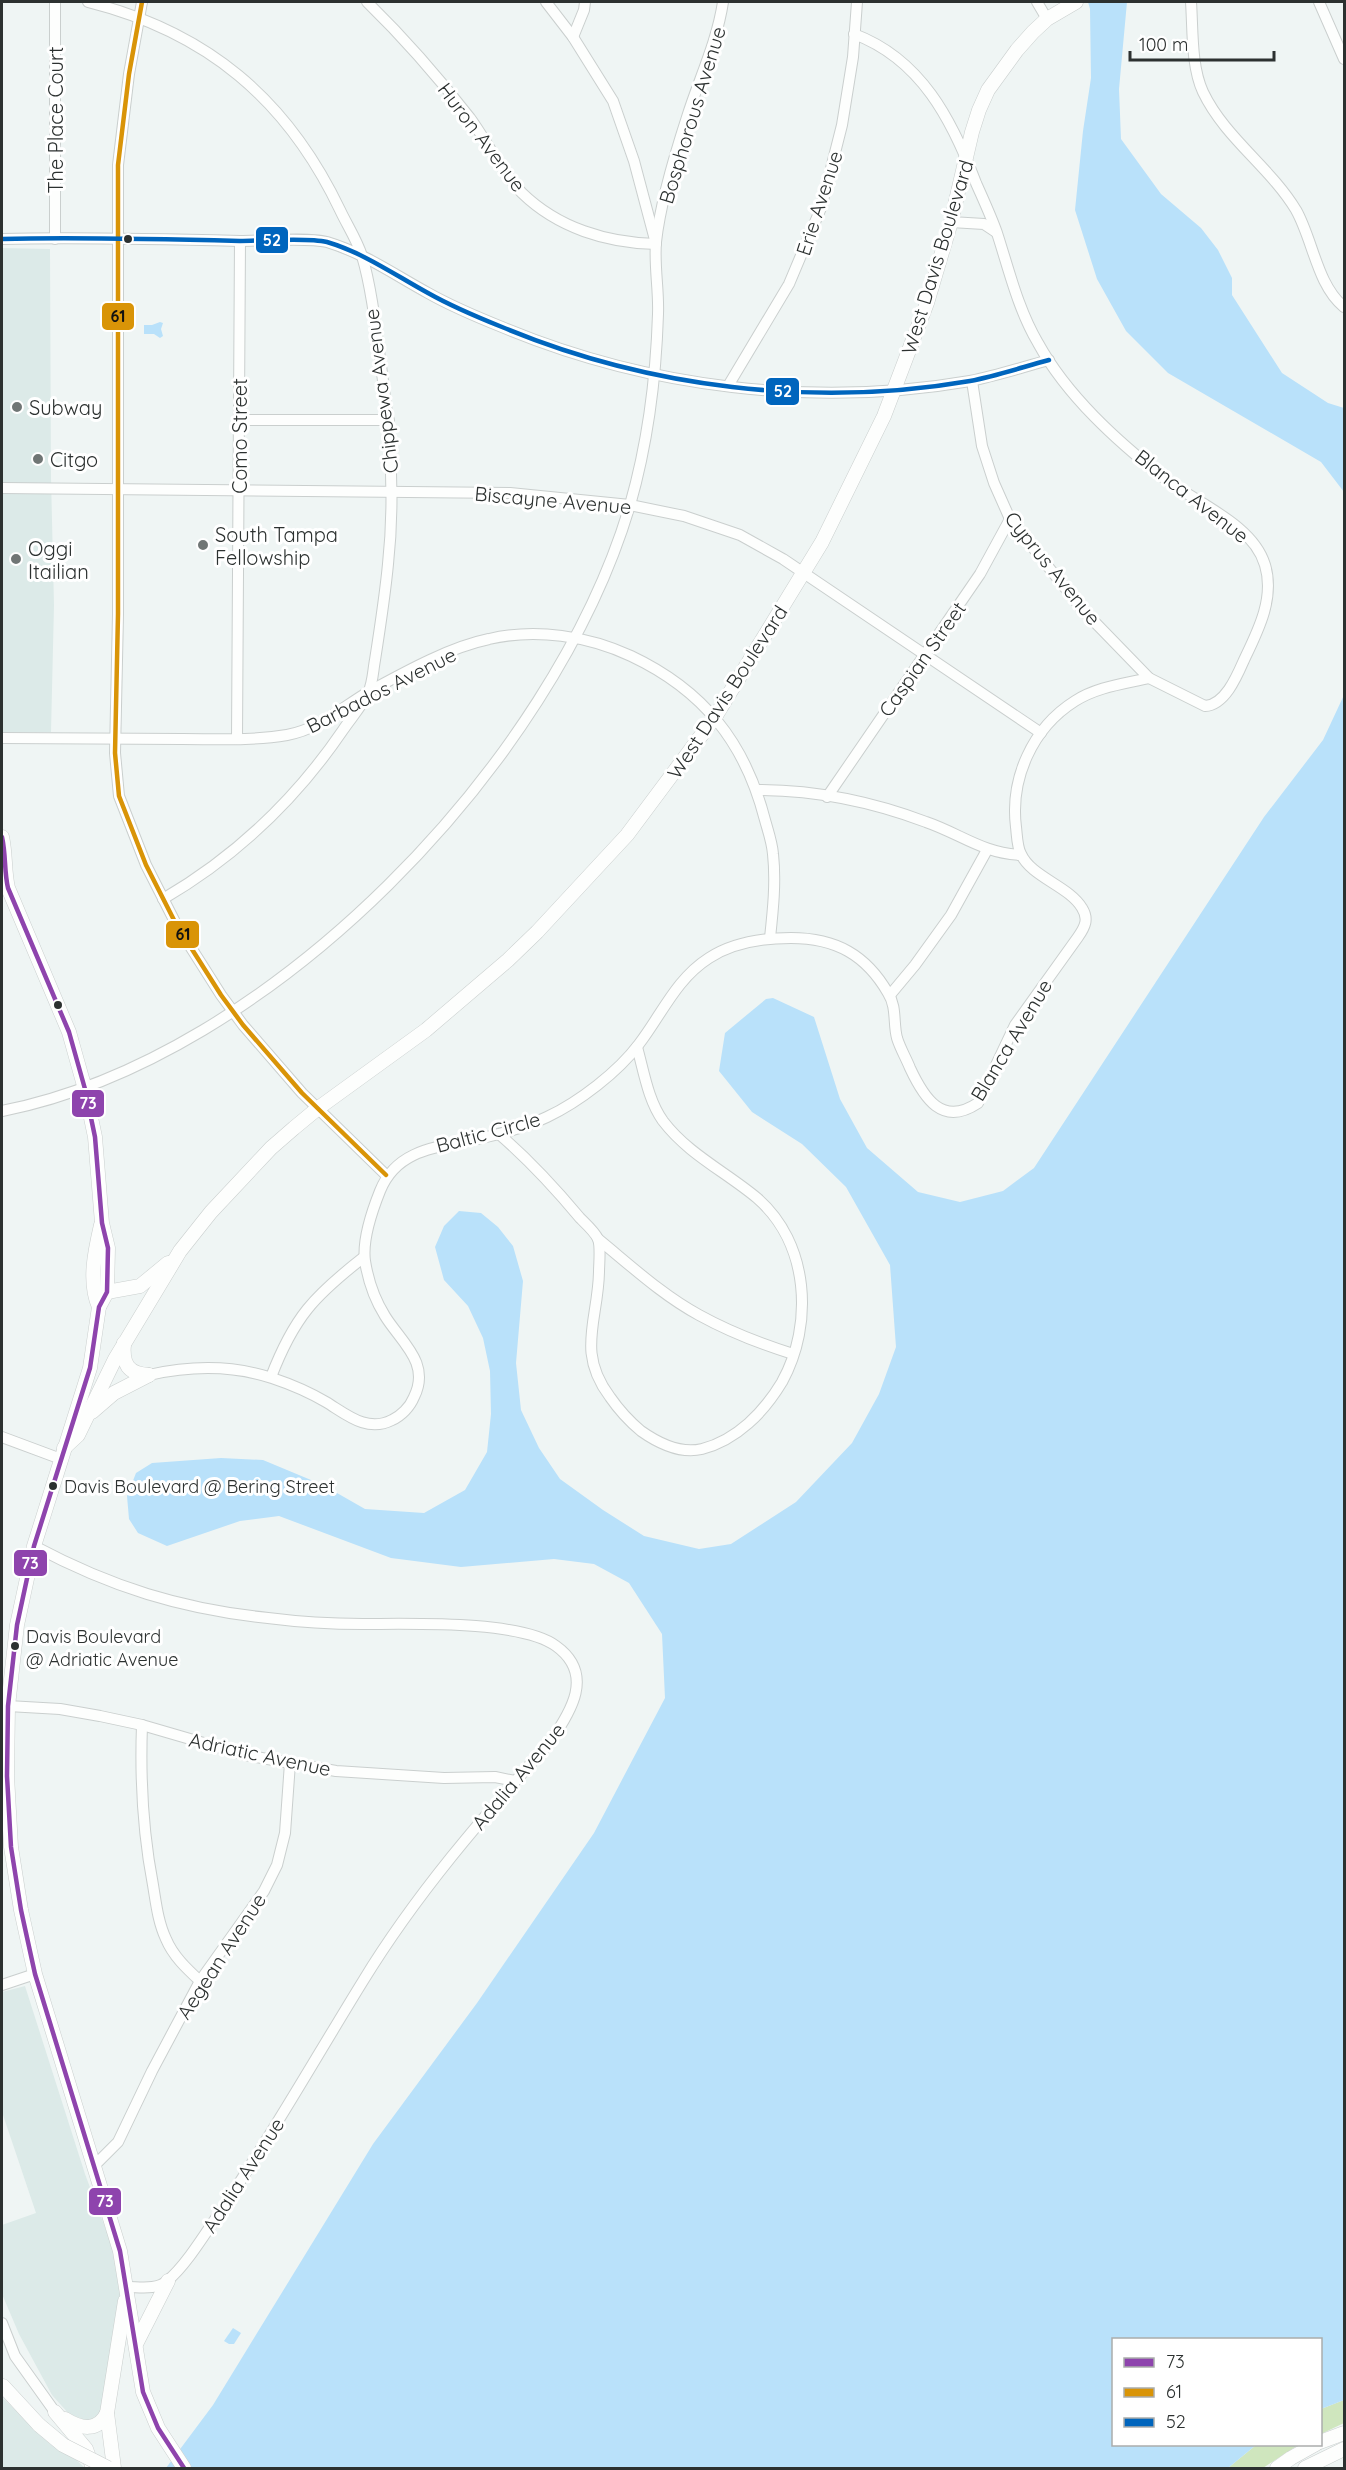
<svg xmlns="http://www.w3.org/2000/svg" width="1346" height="2470" viewBox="0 0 1346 2470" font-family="Quicksand,sans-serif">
	<rect width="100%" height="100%" fill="#eff5f4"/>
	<g fill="#dceae8">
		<polygon points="2,248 50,249 51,478 54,605 51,732 2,732"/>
		<polygon points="25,1986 85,2174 115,2254 124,2302 101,2413 89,2421 70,2415 52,2395 19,2334 2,2294 2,2225 36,2213 2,2112 2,1992"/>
		<polygon points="2,2397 50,2444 74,2458 85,2468 2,2468"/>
	</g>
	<g fill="#cfe6be">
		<polygon points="1344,2400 1344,2423 1321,2434 1321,2409"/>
		<polygon points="1256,2445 1298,2445 1263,2468 1228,2468"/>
	</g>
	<g fill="#b9e1fa">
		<polygon points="1088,2 1127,2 1119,89 1121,139 1161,194 1201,228 1218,250 1232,278 1232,295 1282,373 1328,403 1344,408 1344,492 1321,462 1168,373 1126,331 1097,279 1075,210 1083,131 1091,78 1090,9"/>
		<polygon points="160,322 163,323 161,329 163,336 160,338 154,334 144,334 144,325 152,325"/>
		<polygon points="1344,695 1344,2400 1321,2409 1320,2340 1114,2340 1114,2444 1256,2445 1228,2468 166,2468 213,2405 373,2144 477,2003 594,1833 665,1698 662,1634 629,1583 594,1564 554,1559 461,1567 391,1558 279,1516 240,1521 167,1546 138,1533 129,1519 127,1496 136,1473 152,1463 221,1458 263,1460 323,1485 365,1509 424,1513 465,1490 487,1452 491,1414 490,1371 483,1338 468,1306 444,1280 435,1247 444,1226 459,1211 481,1213 498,1227 513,1246 523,1281 516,1363 521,1410 539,1448 560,1479 603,1510 644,1536 699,1549 731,1544 796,1502 852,1443 879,1394 896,1347 890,1265 846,1187 802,1144 752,1112 719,1071 725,1033 766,999 773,998 814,1017 840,1099 867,1148 918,1192 960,1202 1003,1191 1034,1168 1264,817 1323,740"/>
		<polygon points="233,2328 241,2333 234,2344 229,2344 224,2341"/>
	</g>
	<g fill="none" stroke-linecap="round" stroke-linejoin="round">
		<g stroke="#cacfce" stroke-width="12">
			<g id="street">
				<polyline points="55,2 55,239"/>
				<path d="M88 2C207 32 287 99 340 210 347 225 357 240 362 256 372 289 377 337 382 373 391 436 395 500 388 564 385 596 380 628 375 660 373 670 373 683 368 693 362 706 351 718 343 730 296 799 235 857 163 899"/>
				<polyline points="142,2 129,74 118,165 118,614 115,753 119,796 146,865 176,924 221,995 243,1025 302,1093 386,1175"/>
				<path d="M367 2C404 38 438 77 470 118 486 140 504 175 522 193 558 228 607 243 656 244"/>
				<polyline points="546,2 573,37 613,101 634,161 655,240"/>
				<polyline points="1037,2 1047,19"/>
				<path d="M1191 2C1193 30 1191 66 1203 92 1225 138 1270 167 1296 210 1313 240 1317 285 1344 307"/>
				<polyline points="1319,2 1344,59"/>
				<path d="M854 34C921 59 952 120 976 183 983 199 991 216 997 233 1009 270 1018 309 1038 343 1067 396 1117 441 1164 478 1196 503 1253 524 1265 565 1275 598 1258 631 1244 660 1237 676 1225 705 1205 706L1149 678 1082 609 1010 519 994 483 982 446 972 381"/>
				<polyline points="573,37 584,10 585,2"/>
				<polyline points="951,222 984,224 996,232"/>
				<path d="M2 239C81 237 161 239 240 241 262 241 307 237 327 242 364 253 395 275 428 293 451 306 477 317 502 327 648 388 814 408 970 381 996 376 1023 367 1049 360"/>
				<polyline points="728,386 789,284 821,208 842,125 853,57 857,2"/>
				<polyline points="239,420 389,420"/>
				<polyline points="2,488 510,493 630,505 684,516 740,535 783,559 1041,733"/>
				<path d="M2 738C62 738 122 739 182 739 217 739 252 741 287 735 320 729 342 707 370 691 405 672 450 647 489 639 536 628 588 636 631 656 703 690 745 742 765 820 768 831 772 842 773 854 776 882 773 910 770 938"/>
				<polyline points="237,739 240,241"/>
				<path d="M757 790C814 790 873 802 926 822 961 834 982 853 1021 855"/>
				<polyline points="827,797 980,574 1010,519"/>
				<polyline points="890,995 915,965 951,915 987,850"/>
				<path d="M2 1111C271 1058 554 763 630 505 648 442 656 379 658 314 659 290 654 266 656 242 660 205 675 154 687 117 699 79 717 42 723 2"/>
				<path d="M499 1134C529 1160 555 1188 580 1218 585 1223 595 1232 598 1239 601 1247 599 1263 599 1272 598 1321 576 1352 610 1397 619 1410 629 1421 641 1431 658 1443 681 1454 702 1449 737 1440 764 1412 782 1382 814 1324 809 1243 757 1198 726 1172 688 1154 663 1121 648 1100 644 1072 637 1047"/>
				<path d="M598 1239C630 1265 662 1295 699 1315 728 1331 761 1344 793 1354"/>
				<path d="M149 1375C189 1366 232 1365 272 1378 290 1384 309 1392 326 1402 346 1414 367 1433 392 1420 401 1416 410 1407 414 1397 431 1363 401 1342 385 1316 375 1300 368 1280 365 1261 362 1239 372 1211 380 1191 397 1148 440 1147 478 1139 501 1134 526 1127 547 1117 579 1102 618 1072 639 1044 662 1014 676 979 709 958 732 943 764 938 791 938 836 938 866 955 888 993 897 1007 893 1023 897 1038 900 1048 906 1058 910 1068 924 1098 942 1127 978 1103L1015 1025 1078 937C1085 927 1089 919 1082 908 1069 886 1031 877 1021 854 1017 847 1017 835 1016 827 1010 779 1032 728 1075 701 1097 687 1123 684 1149 678"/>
				<path d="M271 1377C294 1317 314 1296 364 1257"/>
				<polyline points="2,1437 61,1459"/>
				<path d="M34 1546C111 1587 181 1609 268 1618 299 1622 331 1624 363 1624 409 1624 521 1620 556 1646 595 1674 571 1712 550 1742 483 1817 416 1894 363 1981 316 2057 272 2135 222 2209 208 2229 186 2266 167 2281 157 2290 140 2287 128 2287"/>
				<polyline points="8,1706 60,1709 100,1716 142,1725 245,1755 336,1771 444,1778 495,1777 515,1781"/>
				<path d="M142 1725C140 1779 143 1833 153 1885 156 1903 158 1922 166 1939 173 1956 187 1969 200 1981"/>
				<polyline points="2,1985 35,1974"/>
				<polyline points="95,2165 118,2142 152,2071 200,1981 264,1891 277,1865 285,1833 290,1763"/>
				<polyline points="2,2323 15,2356 55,2412"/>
			</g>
		</g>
		<g stroke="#cacfce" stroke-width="15">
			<g id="secondary">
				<path d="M2 837C6 855 4 871 8 888L69 1032 85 1089 95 1137 102 1223 108 1248 107 1292 99 1307 90 1368 34 1546 17 1625 8 1706 7 1776 11 1847 21 1910 35 1974 120 2251 143 2392 158 2428 184 2468"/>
				<polyline points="107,1292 140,1286 168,1263"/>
				<path d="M99 1307C88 1282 95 1251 101 1225"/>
				<path d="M124 1343C122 1364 128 1374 149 1375"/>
				<polyline points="92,1412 114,1393 149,1375"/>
				<polyline points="64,1448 78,1435 115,1359 180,1251 211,1212 271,1148 294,1128 317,1109 426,1030 508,960 537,932 627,835 715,717 822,542 884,416 927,303 951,222 972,132 979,110 988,90 1017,50 1033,32 1047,19 1076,2"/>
				<polyline points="136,2344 168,2281"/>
				<polyline points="3,2386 39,2425"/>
				<polyline points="55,2412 86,2449 93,2468"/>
				<path d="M65 2419C81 2429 98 2432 107 2413"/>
				<polyline points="1320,2442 1344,2433"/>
				<polyline points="114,2468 107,2413 125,2301"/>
				<polyline points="1277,2468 1291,2458 1316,2444"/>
				<polyline points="1305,2468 1344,2449"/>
			</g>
		</g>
		<use href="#street" stroke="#fdfefd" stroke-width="10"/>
		<use href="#secondary" stroke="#fdfefd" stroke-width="14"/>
		<g stroke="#cacfce" stroke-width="15" stroke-linecap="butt">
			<polyline id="secondary-bridge" points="39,2425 63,2445 108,2468"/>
		</g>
		<use href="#secondary-bridge" stroke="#fdfefd" stroke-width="14"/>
		<g stroke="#fff" stroke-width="9">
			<path id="bus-1" d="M2 837C6 855 4 871 8 888L69 1032 85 1089 95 1137 102 1223 108 1248 107 1292 99 1307 90 1368 34 1546 17 1625 8 1706 7 1776 11 1847 21 1910 35 1974 120 2251 143 2392 158 2428 184 2468"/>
		</g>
		<g stroke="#fff" stroke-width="9">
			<polyline id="bus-2" points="142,2 129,74 118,165 118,614 115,753 119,796 146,865 176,924 221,995 243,1025 302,1093 386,1175"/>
		</g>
		<g stroke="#fff" stroke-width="9">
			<path id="bus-3" d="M2 239C81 237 161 239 240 241 262 241 307 237 327 242 364 253 395 275 428 293 451 306 477 317 502 327 648 388 814 408 970 381 996 376 1023 367 1049 360"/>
		</g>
		<use href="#bus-1" stroke="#8e44ad" stroke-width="4.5"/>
		<use href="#bus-2" stroke="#d99407" stroke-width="4.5"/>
		<use href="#bus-3" stroke="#0065bd" stroke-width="4.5"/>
	</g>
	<g fill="#2c3130" stroke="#fff" stroke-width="2">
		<circle cx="128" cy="239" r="5"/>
		<circle cx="58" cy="1005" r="5"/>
		<circle cx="53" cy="1486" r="5"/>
		<circle cx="15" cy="1646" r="5"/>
	</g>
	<g fill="#707675" stroke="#fff" stroke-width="2">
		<circle cx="17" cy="407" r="6"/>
		<circle cx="38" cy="459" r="6"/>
		<circle cx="203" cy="545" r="6"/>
		<circle cx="16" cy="559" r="6"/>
	</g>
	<g text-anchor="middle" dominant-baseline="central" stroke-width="6" stroke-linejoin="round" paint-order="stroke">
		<g font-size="18" fill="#2c3130" stroke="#fff" text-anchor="start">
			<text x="64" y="1486">Davis Boulevard @ Bering Street</text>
			<text x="26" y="1636">Davis Boulevard<tspan x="26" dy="23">@ Adriatic Avenue</tspan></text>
		</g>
		<g font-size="20" fill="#2c3130" stroke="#fff">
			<text transform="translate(692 115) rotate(-73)">Bosphorous Avenue</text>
			<text transform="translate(55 120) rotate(-90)">The Place Court</text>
			<text transform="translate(482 137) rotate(53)">Huron Avenue</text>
			<text transform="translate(819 203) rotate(-72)">Erie Avenue</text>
			<text transform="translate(937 257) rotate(-73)">West Davis Boulevard</text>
			<text transform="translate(381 391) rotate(-97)">Chippewa Avenue</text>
			<text transform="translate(239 436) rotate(-90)">Como Street</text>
			<text transform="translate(1192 496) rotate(38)">Blanca Avenue</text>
			<text transform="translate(553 500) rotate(5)">Biscayne Avenue</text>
			<text transform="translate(1053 568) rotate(51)">Cyprus Avenue</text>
			<text transform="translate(922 659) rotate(-55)">Caspian Street</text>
			<text transform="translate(381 690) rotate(-27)">Barbados Avenue</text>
			<text transform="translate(727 692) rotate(-57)">West Davis Boulevard</text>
			<text transform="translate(1011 1040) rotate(-59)">Blanca Avenue</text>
			<text transform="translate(488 1132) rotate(-15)">Baltic Circle</text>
			<text transform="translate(260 1754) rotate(12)">Adriatic Avenue</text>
			<text transform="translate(518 1776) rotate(-50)">Adalia Avenue</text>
			<text transform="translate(221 1956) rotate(-57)">Aegean Avenue</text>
			<text transform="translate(243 2175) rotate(-57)">Adalia Avenue</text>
		</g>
		<g font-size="20" fill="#2c3130" stroke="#fff" text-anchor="start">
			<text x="29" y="407">Subway</text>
			<text x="50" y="459">Citgo</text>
			<text x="215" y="534">South Tampa<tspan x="215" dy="23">Fellowship</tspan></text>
			<text x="28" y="548">Oggi<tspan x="28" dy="23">Itailian</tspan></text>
		</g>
	</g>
	<g stroke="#fff" stroke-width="2">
		<rect x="255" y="226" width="34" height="28" rx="6" fill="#0065bd"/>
		<rect x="101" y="302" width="34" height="29" rx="6" fill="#d99407"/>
		<rect x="765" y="377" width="35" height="29" rx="6" fill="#0065bd"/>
		<rect x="165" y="920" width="35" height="29" rx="6" fill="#d99407"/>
		<rect x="71" y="1089" width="34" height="29" rx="6" fill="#8e44ad"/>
		<rect x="13" y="1549" width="35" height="28" rx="6" fill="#8e44ad"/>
		<rect x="88" y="2187" width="34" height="29" rx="6" fill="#8e44ad"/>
	</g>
	<g font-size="16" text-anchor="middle" font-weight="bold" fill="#fff">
		<text x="272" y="246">52</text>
		<text x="783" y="397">52</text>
		<text x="88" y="1109">73</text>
		<text x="30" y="1569">73</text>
		<text x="105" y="2207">73</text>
	</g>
	<g font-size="16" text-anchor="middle" font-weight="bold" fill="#111">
		<text x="118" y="322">61</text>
		<text x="183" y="940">61</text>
	</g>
	<rect width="1346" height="2470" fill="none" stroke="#2c3130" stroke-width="6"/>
	<rect x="1112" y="2338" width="210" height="108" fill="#ffffff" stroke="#abadac" stroke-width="1.5"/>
	<rect x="1124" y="2358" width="30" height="9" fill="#8e44ad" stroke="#abadac" stroke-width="1.5"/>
	<text x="1166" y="2368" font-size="18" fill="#2c3130">73</text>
	<rect x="1124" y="2388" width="30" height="9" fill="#d99407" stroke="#abadac" stroke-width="1.5"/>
	<text x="1166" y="2398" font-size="18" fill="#2c3130">61</text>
	<rect x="1124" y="2418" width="30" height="9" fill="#0065bd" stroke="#abadac" stroke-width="1.5"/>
	<text x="1166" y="2428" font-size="18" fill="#2c3130">52</text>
	<path d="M1130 51v9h144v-9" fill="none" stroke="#2c3130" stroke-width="3"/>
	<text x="1139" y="51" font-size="18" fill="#2c3130" stroke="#ffffff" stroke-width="4.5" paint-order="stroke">100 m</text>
</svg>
